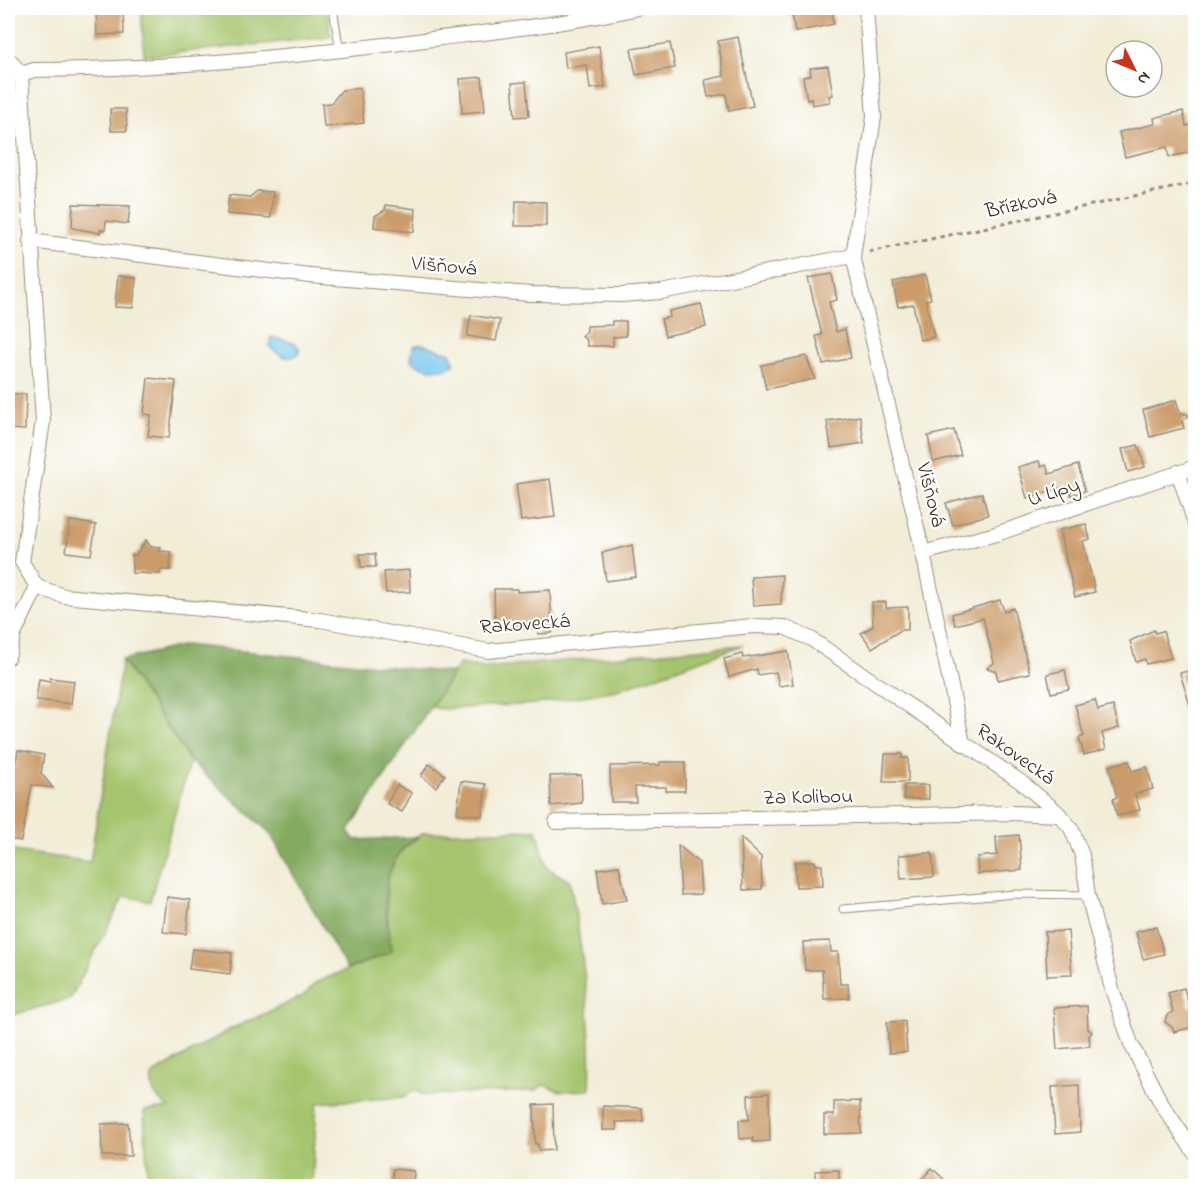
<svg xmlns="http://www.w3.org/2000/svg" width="1203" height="1194" viewBox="0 0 1203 1194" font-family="'Indie Flower',sans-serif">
	<rect width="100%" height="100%" fill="#fff"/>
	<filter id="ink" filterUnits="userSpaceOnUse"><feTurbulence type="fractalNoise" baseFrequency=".0167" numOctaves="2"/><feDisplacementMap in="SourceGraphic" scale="12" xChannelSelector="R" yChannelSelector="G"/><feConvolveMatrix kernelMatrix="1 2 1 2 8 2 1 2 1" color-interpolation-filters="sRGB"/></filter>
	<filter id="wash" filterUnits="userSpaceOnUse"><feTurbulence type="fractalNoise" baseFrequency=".008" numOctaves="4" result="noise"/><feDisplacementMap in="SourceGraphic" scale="24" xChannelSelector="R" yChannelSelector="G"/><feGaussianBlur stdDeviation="1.35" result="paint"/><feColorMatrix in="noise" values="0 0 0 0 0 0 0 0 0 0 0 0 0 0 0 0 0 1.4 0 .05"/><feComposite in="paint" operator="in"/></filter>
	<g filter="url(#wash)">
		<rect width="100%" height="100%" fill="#f2edd7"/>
		<g fill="#a4c56d" stroke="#707846" stroke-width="1.5">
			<polygon points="141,8 327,8 331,37 144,56"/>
			<polygon points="743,645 617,690 537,704 442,709 431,707 459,664 485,668"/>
			<polygon points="122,660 190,761 150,901 124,896 70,999 8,1016 8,850 90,862"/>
			<path d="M537 830 547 868 570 881C582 951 593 1020 590 1090L560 1091 544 1085 534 1091 424 1095 414 1090 406 1097 317 1103 312 1186H148L144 1111 169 1108C157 1099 148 1090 153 1074L231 1029 303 996 317 982 391 952C387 901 373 864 424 833Z"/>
		</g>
		<path fill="#83aa60" stroke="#5f6a3f" stroke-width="1.5" d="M185 645 453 673 348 832 355 840 418 837C375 862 387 910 391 952L347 969 269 832 190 761 122 660Z"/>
		<g fill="#70c3ec" stroke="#567685" stroke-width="1.5">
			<path d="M271 337 295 343 299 348V353C288 363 278 354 269 346Z"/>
			<path d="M422 344 450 353 455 364C442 373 423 370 411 360L413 346Z"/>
		</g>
		<g id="blocks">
			<g fill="#cb9b69">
				<polygon points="791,8 831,8 834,24 795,32"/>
				<polygon points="96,9 123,9 124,34 97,35"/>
				<polygon points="738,37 753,106 729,111 726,94 708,97 705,80 724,76 718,41"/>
				<polygon points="670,43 675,68 636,75 631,49"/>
				<polygon points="599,46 605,87 590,89 587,65 566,68 564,52"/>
				<polygon points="828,66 833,95 829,96 830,102 812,105 811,99 807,100 803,77 811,75 810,68"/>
				<polygon points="482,77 485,111 462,113 460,79"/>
				<polygon points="526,82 529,116 515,117 512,83"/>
				<polygon points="360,88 364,123 324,127 322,104 331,103 342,90"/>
				<polygon points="110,109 126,109 127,131 111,131"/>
				<polygon points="1183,111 1186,126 1196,124 1196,151 1169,157 1167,147 1125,157 1119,132 1155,124 1154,118"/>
				<polygon points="257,191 273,192 271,218 227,214 229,195 250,197"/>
				<polygon points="516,201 546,202 546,226 515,226"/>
				<polygon points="73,204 130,206 128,224 106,221 105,230 100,230 100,233 72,228"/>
				<polygon points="386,205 416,209 414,232 374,227 375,216 385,210"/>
				<polygon points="832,274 837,300 829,302 836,332 845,329 851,358 823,364 816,336 822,335 808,278"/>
				<polygon points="925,275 931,299 926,300 934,337 920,340 913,304 898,307 893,282"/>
				<polygon points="118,276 136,278 133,308 115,307"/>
				<polygon points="701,304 706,327 665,336 661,319 670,317 669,311"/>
				<polygon points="471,315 500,320 496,341 467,336"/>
				<polygon points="612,321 626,321 626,336 613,337 613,346 587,346 587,341 582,336 587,331 587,326 612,325"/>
				<polygon points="806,356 815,379 766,389 761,365"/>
				<polygon points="148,378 176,381 169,438 148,436 151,415 144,414"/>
				<polygon points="8,394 26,394 25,430 8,429"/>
				<polygon points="1176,400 1180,413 1190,415 1182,421 1184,428 1150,437 1143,410"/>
				<polygon points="860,416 864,443 831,448 827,421"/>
				<polygon points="954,430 961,455 933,462 928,436"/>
				<polygon points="1138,445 1145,467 1128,472 1122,449"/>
				<polygon points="1039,461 1041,467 1046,465 1049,474 1078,465 1085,491 1071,495 1068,486 1027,498 1018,467"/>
				<polygon points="550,479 555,517 521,521 516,484"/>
				<polygon points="982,493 988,515 953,525 946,503"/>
				<polygon points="70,521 96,525 91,555 66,552"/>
				<polygon points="1086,524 1090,539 1083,541 1095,592 1075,597 1059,530"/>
				<polygon points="146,540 151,547 161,547 160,551 171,552 170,570 160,570 160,574 132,573 132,555 136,555"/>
				<polygon points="632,545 636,577 606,581 602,553"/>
				<polygon points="360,554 375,554 376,567 361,567"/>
				<polygon points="409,570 410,592 386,593 384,572"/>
				<polygon points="782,575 781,604 753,606 751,577"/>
				<polygon points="494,589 517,589 517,592 550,590 552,633 538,634 538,628 517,629 517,624 495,624"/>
				<polygon points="1000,600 1004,611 1013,608 1030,673 998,680 996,671 987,668 994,663 983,618 955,625 952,614"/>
				<polygon points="872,602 886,602 886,608 908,607 908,630 901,630 872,648 861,633 873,626"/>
				<polygon points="1154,630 1155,633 1163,631 1171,658 1146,664 1145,659 1136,662 1130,641"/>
				<polygon points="788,651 793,684 779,686 776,672 758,675 757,669 729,677 724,659 742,654 743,658"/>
				<polygon points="1196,669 1196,712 1192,712 1180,673"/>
				<polygon points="1065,670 1069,689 1051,693 1047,674"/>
				<polygon points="50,678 74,681 71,704 36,700 39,679 50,681"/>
				<polygon points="1095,700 1098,710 1113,706 1119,728 1102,733 1106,749 1084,755 1079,738 1084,736 1075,705"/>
				<polygon points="18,750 44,755 41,773 53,788 32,785 21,841 8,839 8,767 15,768"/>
				<polygon points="885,754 902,754 902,758 908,758 908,782 883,782"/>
				<polygon points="1129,761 1132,771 1147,767 1153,789 1135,794 1140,810 1117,816 1113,799 1117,797 1109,766"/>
				<polygon points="660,762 685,762 685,791 666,791 666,787 635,787 636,802 611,802 610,766 660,765"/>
				<polygon points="429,764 445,775 436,787 421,776"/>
				<polygon points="581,775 582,803 551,806 550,776"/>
				<polygon points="461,781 486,784 482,816 457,813"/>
				<polygon points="397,785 412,793 402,812 387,804"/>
				<rect x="904" y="785" width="25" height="14"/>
				<polygon points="1019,835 1022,870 978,874 977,857 997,855 996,837"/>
				<polygon points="741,838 761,857 762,889 743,890"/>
				<polygon points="678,845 699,863 701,894 681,895"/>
				<polygon points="932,853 934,877 901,879 899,855"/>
				<polygon points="815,861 816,865 822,865 823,886 796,887 795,862"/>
				<polygon points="619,866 627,900 602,904 597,869"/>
				<polygon points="167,897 190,900 186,934 163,932"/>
				<polygon points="1156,927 1164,954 1143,959 1136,932"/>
				<polygon points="1068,931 1072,975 1047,976 1045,932"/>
				<polygon points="830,941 831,952 838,952 840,984 848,984 849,998 824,999 822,970 805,970 803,942"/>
				<polygon points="192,949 232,953 230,974 189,969"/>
				<polygon points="1184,988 1190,1008 1196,1006 1196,1026 1174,1032 1172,1027 1165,1022 1169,1014 1173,1012 1168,993"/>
				<polygon points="1087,1006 1088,1029 1092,1032 1089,1036 1090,1046 1057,1049 1054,1008"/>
				<polygon points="905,1021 907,1052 889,1053 887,1022"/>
				<polygon points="1079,1085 1080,1132 1055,1134 1052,1087"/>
				<polygon points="769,1093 770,1141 753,1142 753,1138 740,1139 739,1120 749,1120 748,1095"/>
				<polygon points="860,1101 861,1133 824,1134 824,1115 834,1115 834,1102"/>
				<polygon points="553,1104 554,1150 539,1151 538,1144 535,1144 534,1105"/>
				<polygon points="603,1106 642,1108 643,1121 616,1122 617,1130 603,1130"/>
				<polygon points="128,1123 131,1156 102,1156 101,1124"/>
				<polygon points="932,1168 951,1186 915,1186"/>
				<polygon points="393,1169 414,1171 413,1186 392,1186"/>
				<polygon points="839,1170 839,1186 815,1186 815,1171"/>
			</g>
		</g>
	</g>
	<g filter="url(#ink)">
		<use href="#blocks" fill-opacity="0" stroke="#968c7a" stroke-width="1.5"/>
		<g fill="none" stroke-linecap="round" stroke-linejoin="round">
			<g stroke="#968c7a" stroke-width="9">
				<g id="lane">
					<polyline points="333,8 340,52"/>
					<polyline points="843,909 1015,894 1088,895"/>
				</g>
			</g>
			<g stroke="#968c7a" stroke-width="16">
				<g id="street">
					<polyline points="866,8 874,117 853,256 923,553 963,744"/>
					<polyline points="8,58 21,74 43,421 22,562 37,587 64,596 320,620 488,651 753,626 784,627 811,639 1021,782 1056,811 1071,828 1082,855 1088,895 1112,989 1131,1044 1161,1103 1196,1155"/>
					<path d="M21 74 34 70C170 69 305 56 440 38 507 30 572 23 637 8"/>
					<polyline points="30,241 310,276 530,294 621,295 661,292 853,256"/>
					<polyline points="1178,472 1196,526"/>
					<polyline points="923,553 996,534 1196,467"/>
					<polyline points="8,657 14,634 37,587"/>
					<polyline points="556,822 1013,813 1060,815"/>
				</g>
			</g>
			<polyline stroke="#968c7a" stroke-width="3" stroke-dasharray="4.5 4.5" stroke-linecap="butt" points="869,252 1196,183"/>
			<use href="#lane" stroke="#fff" stroke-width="7"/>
			<use href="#street" stroke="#fff" stroke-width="14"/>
		</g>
	</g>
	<g text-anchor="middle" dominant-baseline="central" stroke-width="4.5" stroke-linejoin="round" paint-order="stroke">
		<g font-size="21" fill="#3b2a1e" stroke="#fff">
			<text transform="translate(1021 205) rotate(-12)">Břízková</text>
			<text transform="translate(444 267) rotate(5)">Višňová</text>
			<text transform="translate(1054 493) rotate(-18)">U Lípy</text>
			<text transform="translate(930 495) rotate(76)">Višňová</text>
			<text transform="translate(525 625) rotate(-4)">Rakovecká</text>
			<text transform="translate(1015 755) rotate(35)">Rakovecká</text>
			<text transform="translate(808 798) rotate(-1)">Za Kolibou</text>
		</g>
	</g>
	<rect width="1203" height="1194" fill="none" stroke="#fff" stroke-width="30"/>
	<g transform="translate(1134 69) rotate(133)"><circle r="28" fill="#ffffff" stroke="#b1aaa5" stroke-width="1.5"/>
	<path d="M0-4.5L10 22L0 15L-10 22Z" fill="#c8321e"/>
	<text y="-9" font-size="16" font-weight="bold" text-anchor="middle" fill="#3b2a1e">N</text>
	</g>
</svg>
